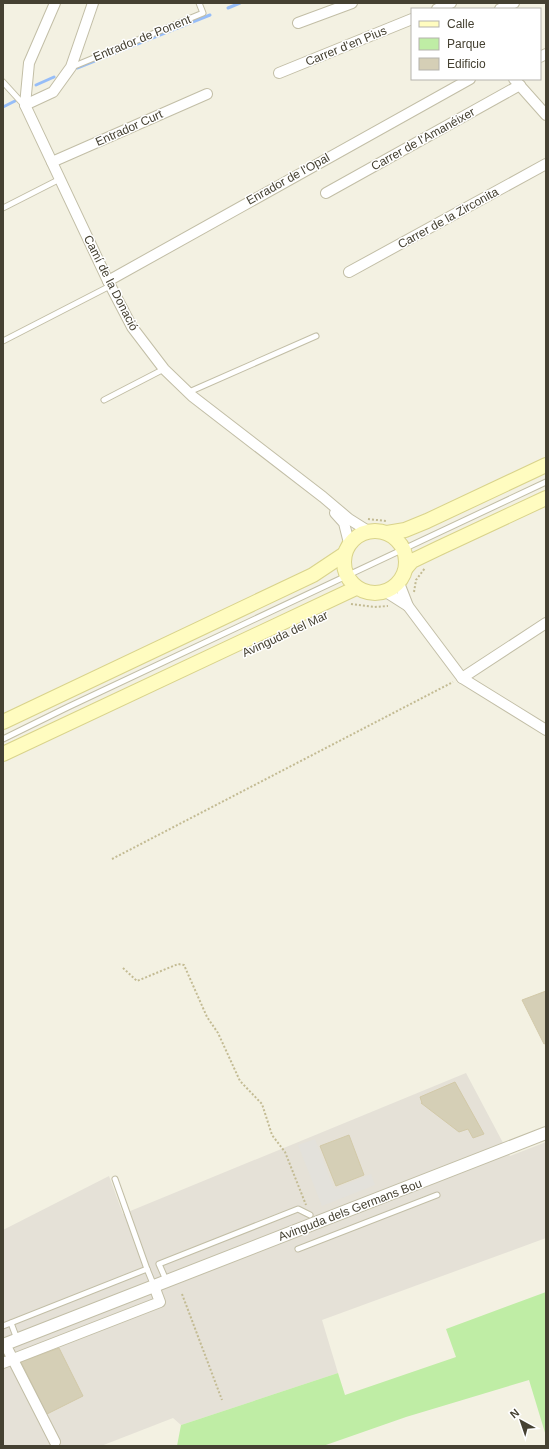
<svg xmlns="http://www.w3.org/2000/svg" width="549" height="1449" viewBox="0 0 549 1449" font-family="Arial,sans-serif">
	<rect width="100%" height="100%" fill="#f3f1e2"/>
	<polygon fill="#e5e1d7" points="466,1073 510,1156 546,1142 546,1238 322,1320 338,1373 181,1425 173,1418 101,1446 3,1446 3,1230 109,1176 123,1214"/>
	<polygon fill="#bfeda5" points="546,1292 546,1436 529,1380 406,1417 323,1446 177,1446 181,1425 338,1373 345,1395 456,1357 446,1329"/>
	<polygon fill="#e3e1db" points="315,1139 334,1189 371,1174 375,1185 322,1206 298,1145"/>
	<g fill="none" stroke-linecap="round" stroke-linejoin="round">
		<g stroke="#96bdf8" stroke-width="3">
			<polyline points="228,8 240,3"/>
			<polyline points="77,68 210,15"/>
			<polyline points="36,85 54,77"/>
			<polyline points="3,107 15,101"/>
		</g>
	</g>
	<g fill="#d5cfb6" stroke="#d2c9a8">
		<polygon points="546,991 546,1043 544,1044 522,1000"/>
		<polygon points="455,1082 484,1134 473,1138 468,1129 459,1132 421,1103 422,1103 420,1097"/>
		<polygon points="349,1135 364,1175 336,1186 320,1146"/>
		<polygon points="59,1348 83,1396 47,1414 21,1362"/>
	</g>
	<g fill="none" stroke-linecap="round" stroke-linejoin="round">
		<g stroke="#c2bea6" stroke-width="7">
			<g id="service">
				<polyline points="72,67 203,13 199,3"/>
				<polyline points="3,82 24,105"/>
				<polyline points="3,208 60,179"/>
				<polyline points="3,341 110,286"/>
				<polyline points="189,392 316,336"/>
				<polyline points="104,400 164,369"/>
				<polyline points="3,739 68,707 546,482"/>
				<polyline points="115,1179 147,1269"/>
				<polyline points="298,1249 437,1195"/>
				<polyline points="166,1280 159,1264 298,1209 310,1215"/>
				<polyline points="11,1323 17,1339"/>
				<polyline points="3,1326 147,1269 154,1286"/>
			</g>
		</g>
		<g stroke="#c2bea6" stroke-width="12">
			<g id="minor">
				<polyline points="55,3 29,63 25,105 108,281 132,327 164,369 192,396 323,497 349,519 368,531"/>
				<polyline points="437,9 451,3"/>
				<polyline points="500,9 514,3"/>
				<polyline points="298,23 352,3"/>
				<polyline points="540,57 546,54"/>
				<polyline points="279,73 412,19"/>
				<polyline points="514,79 546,115"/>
				<polyline points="25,105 53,92 71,67 93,3"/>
				<polyline points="52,162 207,94"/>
				<polyline points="326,193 520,85"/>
				<polyline points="349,272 546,164"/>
				<polyline points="108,281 470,79"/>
				<polyline points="335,513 344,523 349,543"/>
				<polyline points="399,583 408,606 462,678 546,730"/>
				<polyline points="386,592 408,606"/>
				<polyline points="462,678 546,623"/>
				<polyline points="5,1344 55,1442"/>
				<polyline points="3,1363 160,1302 154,1286"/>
			</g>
		</g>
		<g stroke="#c2bea6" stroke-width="14">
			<polyline id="tertiary" points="3,1345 546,1133"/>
		</g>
		<g stroke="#d9d38b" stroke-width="16">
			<g id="secondary">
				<circle cx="375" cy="562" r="31"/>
				<polyline points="387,533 405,530 427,521 546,465"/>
				<polyline points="406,568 412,561 439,548 546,498"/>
				<polyline points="3,722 313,575 343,555"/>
				<polyline points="3,754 356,588"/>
			</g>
		</g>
		<g stroke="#c3bb93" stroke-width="2" stroke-dasharray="2 2" stroke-linecap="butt">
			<polyline points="368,519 386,521"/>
			<polyline points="414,592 416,580 425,568"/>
			<polyline points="351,604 374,607 388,606"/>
			<polyline points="112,859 453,682"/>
			<polyline points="123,968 137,981 178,964 184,965 207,1017 218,1033 240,1081 262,1104 272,1135 285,1152 306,1205"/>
			<polyline points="182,1294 222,1400"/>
		</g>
		<use href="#service" stroke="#fff" stroke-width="5"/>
		<use href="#minor" stroke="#fff" stroke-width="10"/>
		<use href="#tertiary" stroke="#fff" stroke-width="12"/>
		<use href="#secondary" stroke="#fffcc0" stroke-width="14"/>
	</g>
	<g text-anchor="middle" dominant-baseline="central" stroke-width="3" stroke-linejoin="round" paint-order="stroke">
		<g font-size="12" fill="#454132" stroke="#fff">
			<text transform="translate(142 38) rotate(-22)">Entrador de Ponent</text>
			<text transform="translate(346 46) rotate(-22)">Carrer d'en Pius</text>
			<text transform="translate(129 128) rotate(-24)">Entrador Curt</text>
			<text transform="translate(423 139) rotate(-29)">Carrer de l'Amanéixer</text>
			<text transform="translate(288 179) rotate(-29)">Enrador de l'Opal</text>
			<text transform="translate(448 218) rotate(-29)">Carrer de la Zirconita</text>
			<text transform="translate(111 283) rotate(63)">Camí de la Donació</text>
			<text transform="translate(285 634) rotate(-25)">Avinguda del Mar</text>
			<text transform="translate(350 1210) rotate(-21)">Avinguda dels Germans Bou</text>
		</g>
	</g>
	<rect width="549" height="1449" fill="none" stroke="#454132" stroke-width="8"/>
	<rect x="411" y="8" width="130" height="72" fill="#ffffff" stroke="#b5b3ad"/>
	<rect x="419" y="21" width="20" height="6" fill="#fffcc0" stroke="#b5b3ad"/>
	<text x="447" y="28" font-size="12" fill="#454132">Calle</text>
	<rect x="419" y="38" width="20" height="12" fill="#bfeda5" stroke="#b5b3ad"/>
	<text x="447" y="48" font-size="12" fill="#454132">Parque</text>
	<rect x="419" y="58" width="20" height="12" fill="#d5cfb6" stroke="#b5b3ad"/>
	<text x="447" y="68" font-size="12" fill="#454132">Edificio</text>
	<g transform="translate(521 1421) rotate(320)" stroke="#ffffff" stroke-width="3" paint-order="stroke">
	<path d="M0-3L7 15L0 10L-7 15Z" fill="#454132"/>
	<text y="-6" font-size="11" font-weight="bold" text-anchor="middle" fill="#454132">N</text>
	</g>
</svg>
